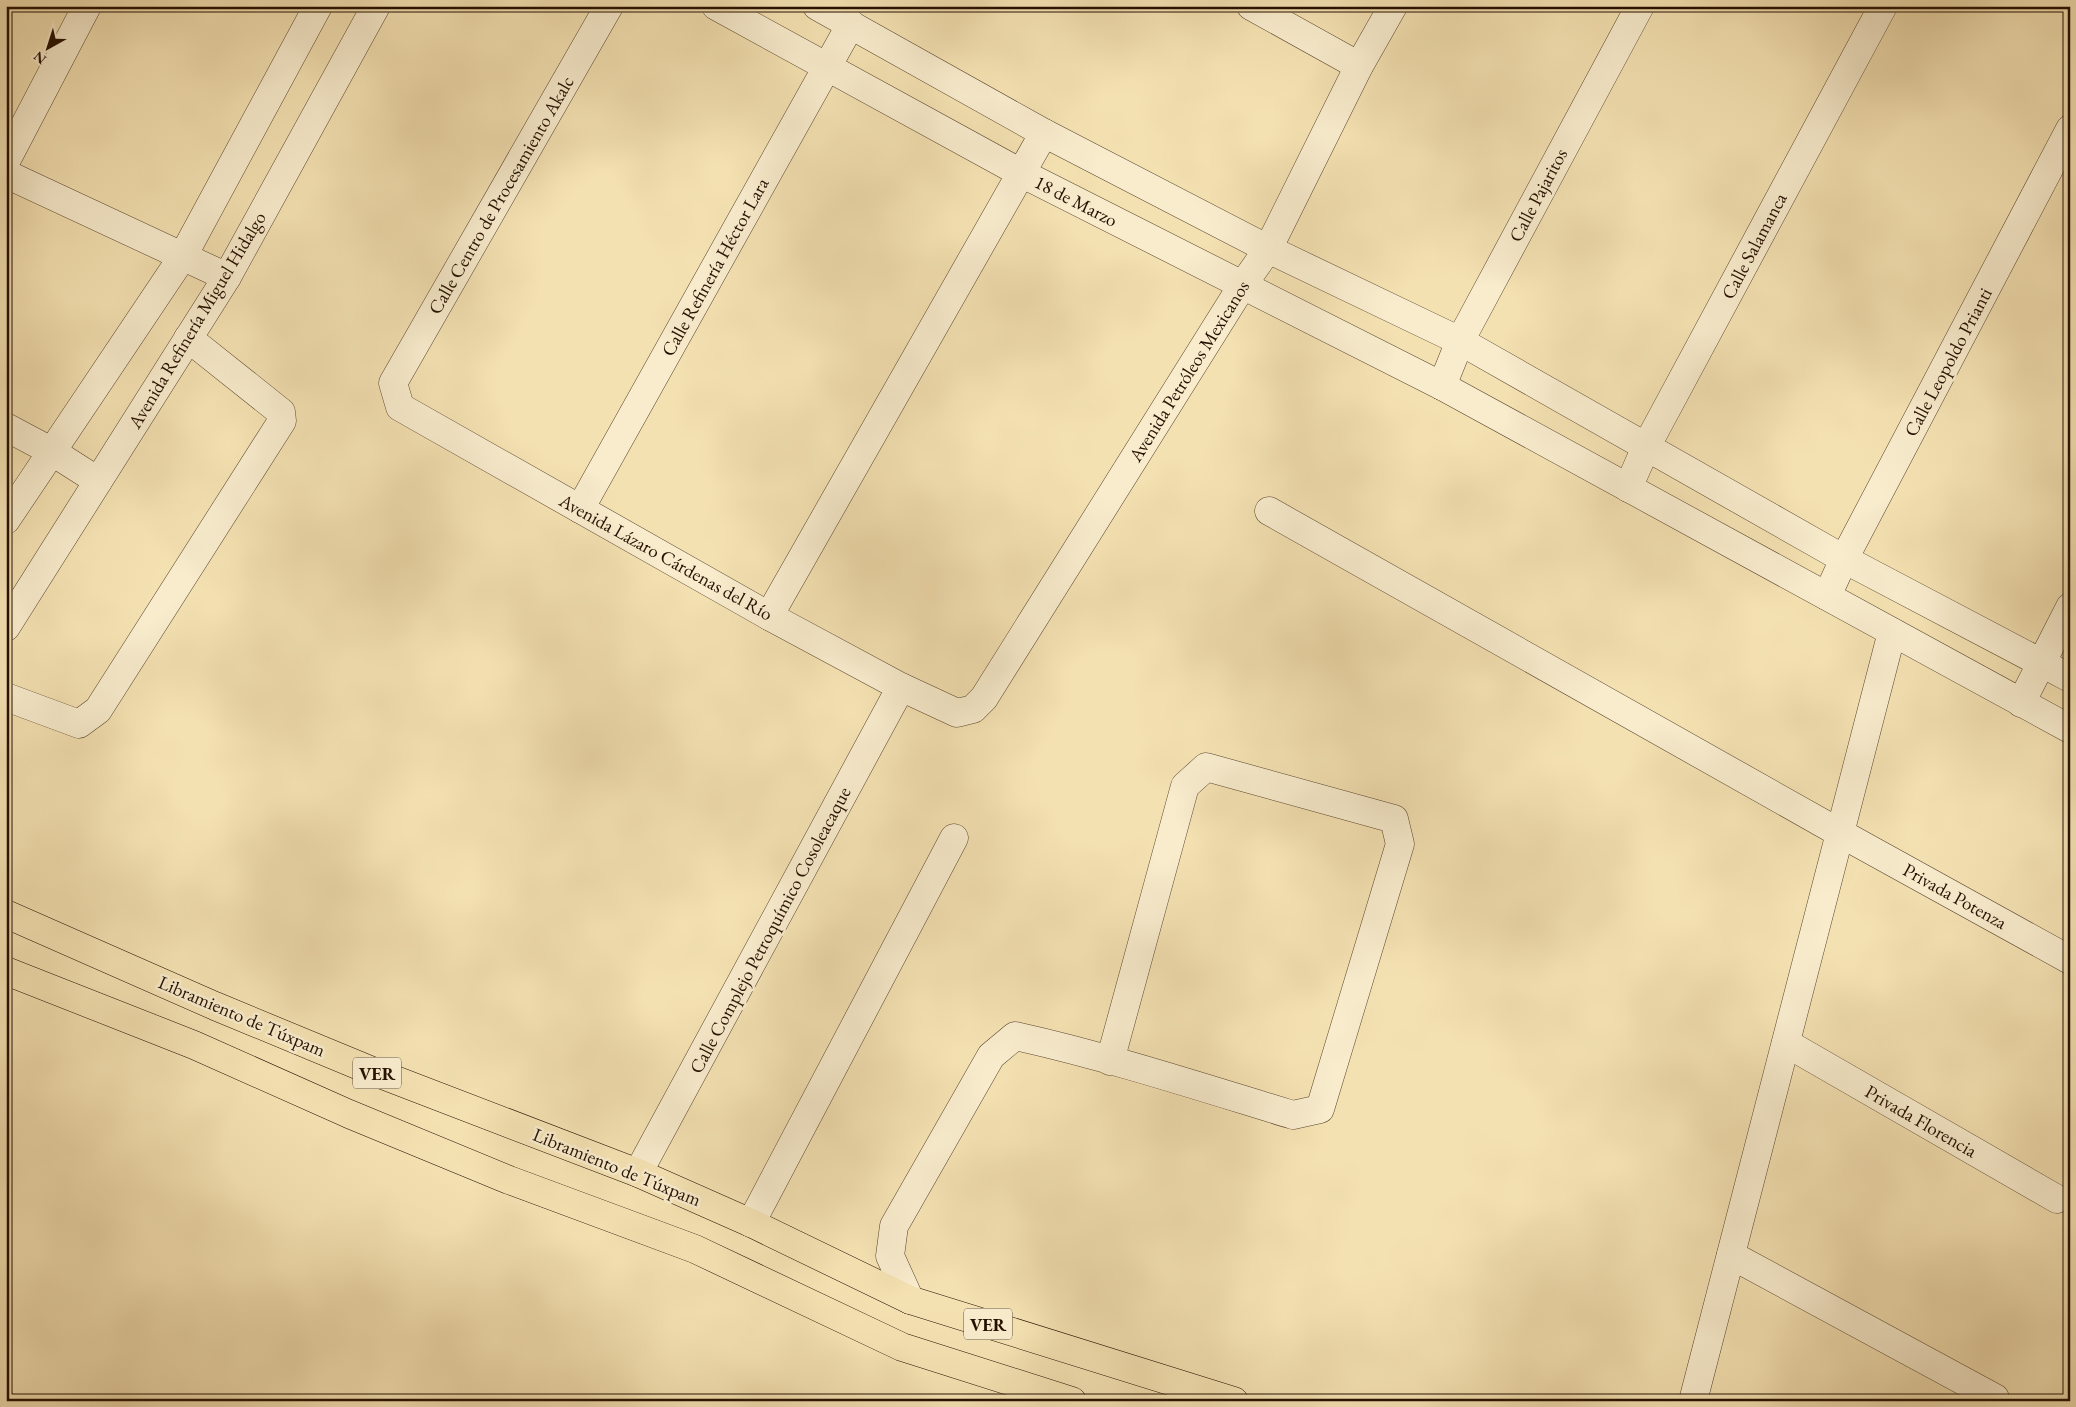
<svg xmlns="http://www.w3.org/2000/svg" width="2076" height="1407" viewBox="0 0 2076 1407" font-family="'EB Garamond',serif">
	<rect width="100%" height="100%" fill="#f4e1b2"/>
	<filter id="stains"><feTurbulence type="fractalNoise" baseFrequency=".004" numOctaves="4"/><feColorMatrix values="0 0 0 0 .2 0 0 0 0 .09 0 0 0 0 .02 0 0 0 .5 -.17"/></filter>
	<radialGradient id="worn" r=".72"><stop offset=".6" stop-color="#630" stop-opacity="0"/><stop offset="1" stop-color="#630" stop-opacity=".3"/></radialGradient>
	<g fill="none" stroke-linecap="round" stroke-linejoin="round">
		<g stroke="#59442c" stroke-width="29">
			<g id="minor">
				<polyline points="609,6 393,383 400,407 769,616 901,687 957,713 973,709 984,698 1242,286 1268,249 1359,66 1393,6"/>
				<polyline points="716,6 1021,173 1442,386 2070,729"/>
				<polyline points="817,6 1044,133 1268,249 1460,341 1844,559 2070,678"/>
				<polyline points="1251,6 1359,66"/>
				<polyline points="6,161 87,6"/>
				<polyline points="6,174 227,277"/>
				<polyline points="1442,386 1460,341 1640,6"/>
				<polyline points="6,427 51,451 98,481"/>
				<polyline points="1628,488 1646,447 1883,6"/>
				<polyline points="580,509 851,24"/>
				<polyline points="1269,511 1840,833 2070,960"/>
				<polyline points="6,520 183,256 318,6"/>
				<polyline points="1827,596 1844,559 2070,129"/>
				<polyline points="769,616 1044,133"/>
				<polyline points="6,627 227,277 376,6"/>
				<polyline points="6,697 79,724 98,710 282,421 281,412 188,338"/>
				<polyline points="2021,703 2070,607"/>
				<polyline points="1786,1043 2057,1199"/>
				<polyline points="638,1173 901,687"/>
				<polyline points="751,1223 954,838"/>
				<polyline points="1731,1255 1995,1398"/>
				<path d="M910 1300 890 1256 894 1226 991 1056 1015 1036C1109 1057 1201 1087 1293 1115L1320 1109 1400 844 1394 819 1206 767 1185 786 1110 1061"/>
				<polyline points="1693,1401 1892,632"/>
			</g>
		</g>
		<g stroke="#251000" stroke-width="29">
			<g id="major">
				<polyline points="6,914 215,1006 372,1071 638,1173 751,1223 910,1300 1234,1401"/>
				<polyline points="6,971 194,1045 349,1114 509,1180 695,1249 902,1347 1072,1401"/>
			</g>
		</g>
		<use href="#minor" stroke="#f8eccd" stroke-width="28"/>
		<use href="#major" stroke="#f4e1b2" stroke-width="28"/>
	</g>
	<g text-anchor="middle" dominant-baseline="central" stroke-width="5" stroke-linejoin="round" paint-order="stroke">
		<g fill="#f8eccd" stroke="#64523e" stroke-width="1">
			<rect x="353" y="1057.5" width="48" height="31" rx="4"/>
			<rect x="964" y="1308.5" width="48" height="31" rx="4"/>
		</g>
		<g font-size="18" font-weight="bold" fill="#251000">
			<text x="377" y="1073">VER</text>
			<text x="988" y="1324">VER</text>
		</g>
		<g font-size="19" fill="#251000" stroke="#f8eccd">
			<text transform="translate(501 195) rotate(-60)">Calle Centro de Procesamiento Akalc</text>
			<text transform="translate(1538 195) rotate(-62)">Calle Pajaritos</text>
			<text transform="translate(1076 201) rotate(27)">18 de Marzo</text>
			<text transform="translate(1754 246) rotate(-62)">Calle Salamanca</text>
			<text transform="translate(715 267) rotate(-61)">Calle Refinería Héctor Lara</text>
			<text transform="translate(197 320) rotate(-59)">Avenida Refinería Miguel Hidalgo</text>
			<text transform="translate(1948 362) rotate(-62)">Calle Leopoldo Prianti</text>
			<text transform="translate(1189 371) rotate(-58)">Avenida Petróleos Mexicanos</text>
			<text transform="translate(666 557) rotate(29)">Avenida Lázaro Cárdenas del Río</text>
			<text transform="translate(1955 896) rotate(29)">Privada Potenza</text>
			<text transform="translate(770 930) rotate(-62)">Calle Complejo Petroquímico Cosoleacaque</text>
			<text transform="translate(242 1016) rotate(23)">Libramiento de Túxpam</text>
			<text transform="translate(1921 1121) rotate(30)">Privada Florencia</text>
			<text transform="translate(617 1167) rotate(22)">Libramiento de Túxpam</text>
		</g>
	</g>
	<rect width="2076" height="1407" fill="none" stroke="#f4e1b2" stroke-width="25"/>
	<rect x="8" y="8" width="2061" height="1392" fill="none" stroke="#251000" stroke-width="2.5"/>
	<rect x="12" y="12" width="2051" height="1382" fill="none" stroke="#251000"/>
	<g transform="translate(48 48) rotate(219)" stroke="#f8eccd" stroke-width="4" paint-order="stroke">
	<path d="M0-4L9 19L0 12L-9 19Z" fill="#251000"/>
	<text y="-8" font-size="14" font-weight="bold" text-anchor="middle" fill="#251000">N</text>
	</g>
	<rect width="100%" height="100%" filter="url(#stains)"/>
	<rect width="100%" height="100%" fill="url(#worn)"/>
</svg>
